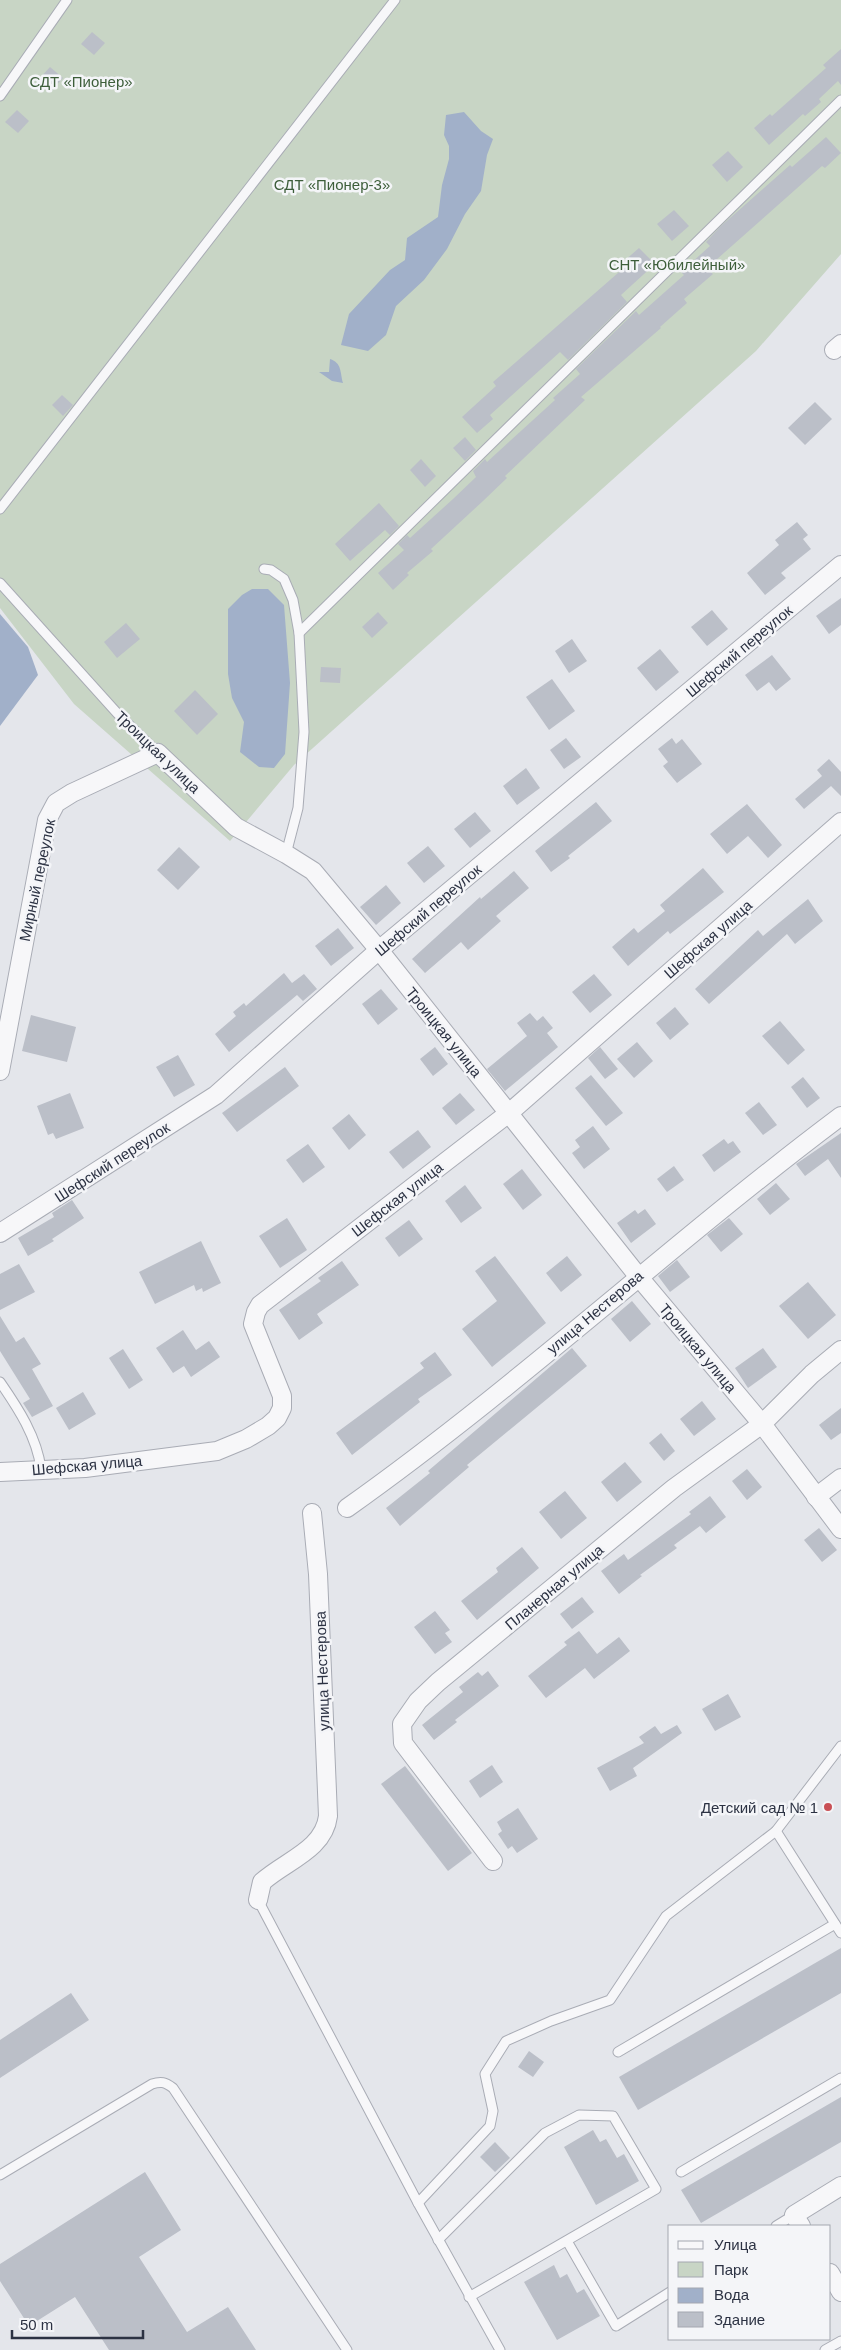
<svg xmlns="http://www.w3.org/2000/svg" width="841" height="2350" viewBox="0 0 841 2350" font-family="Helvetica,sans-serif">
	<rect width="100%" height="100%" fill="#e4e6eb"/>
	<polygon fill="#c8d5c5" points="0,0 841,0 841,254 756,351 294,765 230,841 74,704 0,608"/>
	<g fill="#a1b0c9">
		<polygon points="464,112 481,131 493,139 487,155 481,191 465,214 447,249 424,280 396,306 386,335 368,351 341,345 349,314 390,270 405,260 407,238 438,217 442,185 449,159 449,146 444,135 446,115"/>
		<path d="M330 359C342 363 340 372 343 383L332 381 319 372H329Z"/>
		<polygon points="252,589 268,589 284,605 290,683 285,754 274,768 259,767 240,752 244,722 232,698 228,674 228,609 242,595"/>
		<polygon points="0,614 28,647 38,675 0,726"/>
	</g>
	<g fill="#bbbfc8">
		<polygon points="92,32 105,43 94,55 81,44"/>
		<polygon points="841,49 841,85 838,81 819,99 821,102 805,116 803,114 769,145 754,128 770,114 772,116 826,68 823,65"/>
		<polygon points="50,67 63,78 51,91 39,79"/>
		<polygon points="17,110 29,121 18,133 5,122"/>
		<polygon points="826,137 841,153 825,168 822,166 707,268 713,274 684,299 687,303 660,327 661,328 581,397 585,400 505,476 507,478 483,501 431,549 433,551 407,573 409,575 393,590 378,573 404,550 398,544 407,535 410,538 453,499 476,477 473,471 485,459 487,462 555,400 553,398 580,374 576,369 636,311 639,315 684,275 681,272 710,246 706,242 721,226 790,165 792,167"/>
		<polygon points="728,151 743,167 727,182 712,165"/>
		<polygon points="674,210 689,226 672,241 657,224"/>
		<polygon points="639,248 655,264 621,295 627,302 568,360 560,352 490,415 493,419 477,433 462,417 496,386 493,382 626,266 623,262"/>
		<polygon points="62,395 73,405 63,416 52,405"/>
		<polygon points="815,402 832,419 805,445 788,428"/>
		<polygon points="465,437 476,450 465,461 453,448"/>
		<polygon points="421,459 436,476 425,487 410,470"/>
		<polygon points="379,503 399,526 390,535 385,530 350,561 335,544"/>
		<polygon points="797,522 808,535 803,539 811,549 781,573 786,578 765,595 747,573 779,545 775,540"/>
		<polygon points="841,598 841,625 829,634 816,616"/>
		<polygon points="712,610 728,629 707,646 691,627"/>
		<polygon points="378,612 388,623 372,638 362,627"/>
		<polygon points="126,623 140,639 117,658 104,642"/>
		<polygon points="572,639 587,661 569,673 555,651"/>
		<polygon points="660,649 679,672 656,691 637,668"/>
		<polygon points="772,655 791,679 776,691 769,682 757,691 745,675"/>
		<polygon points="321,667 341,668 340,683 320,682"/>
		<polygon points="552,679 575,711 549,730 526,697"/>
		<polygon points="195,690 218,714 197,735 174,711"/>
		<polygon points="566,738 581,757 564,769 550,750"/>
		<polygon points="672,738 676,744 682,739 702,764 677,783 663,766 668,762 658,749"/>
		<polygon points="829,759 841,772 841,796 831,786 804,809 795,799 822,776 817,770"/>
		<polygon points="526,768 540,788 517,805 503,786"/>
		<polygon points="596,802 612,821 568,856 570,858 551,872 535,851"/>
		<polygon points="747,804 782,845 768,858 748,836 727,854 710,834"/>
		<polygon points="475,812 491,831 470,848 454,829"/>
		<polygon points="428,846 445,866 424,883 407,863"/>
		<polygon points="179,847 200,867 178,890 157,870"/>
		<polygon points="703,868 724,892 670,934 668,931 628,966 612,947 634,928 638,933 665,911 660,905"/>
		<polygon points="514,871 529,888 496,916 501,921 468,950 461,942 425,973 412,959 480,897 481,899"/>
		<polygon points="386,885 401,903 376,925 360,907"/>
		<polygon points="808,899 823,921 795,944 787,934 709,1004 695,989 758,930 763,936"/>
		<polygon points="338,928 354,948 331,966 315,946"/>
		<polygon points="284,973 292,983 304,974 317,989 303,1001 297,995 229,1052 215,1034 236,1016 233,1012 244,1003 246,1006"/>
		<polygon points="594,974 612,995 590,1013 572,992"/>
		<polygon points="381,989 398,1009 378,1025 362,1004"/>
		<polygon points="675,1007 689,1024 670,1040 656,1023"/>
		<polygon points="530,1013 537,1021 543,1016 553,1028 547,1033 558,1047 505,1091 487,1069 527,1036 517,1023"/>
		<polygon points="31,1015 76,1027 67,1062 22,1051"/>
		<polygon points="780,1021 805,1050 788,1065 762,1036"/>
		<polygon points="637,1042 653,1061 634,1078 617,1059"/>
		<polygon points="435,1047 448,1064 433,1076 420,1059"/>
		<polygon points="600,1047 618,1069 605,1079 588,1058"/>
		<polygon points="178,1055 195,1085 174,1097 156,1067"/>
		<polygon points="285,1067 299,1086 237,1132 222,1113"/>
		<polygon points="591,1075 623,1113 606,1126 575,1088"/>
		<polygon points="803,1077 820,1098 807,1108 791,1087"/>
		<polygon points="70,1093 84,1128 56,1139 53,1133 48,1135 37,1106"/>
		<polygon points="460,1093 475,1110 456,1125 442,1108"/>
		<polygon points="759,1102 777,1125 763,1135 745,1113"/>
		<polygon points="349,1114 366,1135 349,1150 332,1128"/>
		<polygon points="593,1126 610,1149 584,1169 572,1153 580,1147 575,1140"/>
		<polygon points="418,1130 431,1147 403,1169 389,1152"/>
		<polygon points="841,1133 841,1178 828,1159 805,1176 796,1164"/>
		<polygon points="724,1139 728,1144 733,1141 741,1152 714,1172 702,1155"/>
		<polygon points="308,1144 325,1167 303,1183 286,1160"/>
		<polygon points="674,1166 684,1180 667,1192 657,1179"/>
		<polygon points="522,1169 542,1195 523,1210 503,1184"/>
		<polygon points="776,1183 790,1199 770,1215 757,1199"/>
		<polygon points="465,1185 482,1208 461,1223 445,1201"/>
		<polygon points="72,1200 84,1218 52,1239 54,1241 28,1256 18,1238 54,1217 52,1213"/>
		<polygon points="645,1209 656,1224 631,1243 617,1223 635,1210 638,1214"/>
		<polygon points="287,1218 307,1250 280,1268 259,1236"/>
		<polygon points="729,1218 743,1234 721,1252 707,1235"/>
		<polygon points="409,1220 423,1239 399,1257 385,1238"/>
		<polygon points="201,1241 221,1283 203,1292 202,1288 196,1291 194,1285 155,1304 139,1272"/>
		<polygon points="495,1256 546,1323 492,1367 462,1329 497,1301 475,1271"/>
		<polygon points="567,1256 582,1275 561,1292 546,1273"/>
		<polygon points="677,1260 690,1277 670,1292 658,1276"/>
		<polygon points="342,1261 359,1285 317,1314 323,1323 299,1340 279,1310 321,1281 318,1278"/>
		<polygon points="19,1264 35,1292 0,1310 0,1274"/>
		<polygon points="808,1282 836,1315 808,1339 779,1306"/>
		<polygon points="632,1301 651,1324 630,1342 611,1319"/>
		<polygon points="0,1316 16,1342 24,1337 41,1364 32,1369 53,1406 32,1417 23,1403 30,1399 0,1351"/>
		<polygon points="183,1330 196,1350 209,1341 220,1357 191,1377 184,1366 173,1373 156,1348"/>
		<polygon points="572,1348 587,1366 467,1465 469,1467 400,1526 386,1508 430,1473 428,1471"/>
		<polygon points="763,1348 777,1367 748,1388 735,1368"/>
		<polygon points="123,1349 143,1380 129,1389 109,1358"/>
		<polygon points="435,1352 452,1375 418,1399 420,1402 352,1455 336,1433 424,1368 420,1363"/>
		<polygon points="83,1392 96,1414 69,1430 56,1408"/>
		<polygon points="702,1401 716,1419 694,1436 680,1419"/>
		<polygon points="841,1408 841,1433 831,1440 819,1425"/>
		<polygon points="661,1433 675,1451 664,1461 649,1443"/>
		<polygon points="625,1462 642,1482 617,1502 601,1482"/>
		<polygon points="747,1469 762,1487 747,1500 732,1481"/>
		<polygon points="565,1491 587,1518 561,1539 539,1512"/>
		<polygon points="710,1496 726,1517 706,1533 700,1526 674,1545 677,1548 640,1575 642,1576 619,1594 601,1571 624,1554 628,1560 691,1514 689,1512"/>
		<polygon points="819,1528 837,1550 822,1562 804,1540"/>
		<polygon points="522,1547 539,1568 477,1620 461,1601 498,1572 496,1568"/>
		<polygon points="582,1597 594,1612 572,1629 560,1614"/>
		<polygon points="435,1611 450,1630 445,1633 452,1642 435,1654 414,1627"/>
		<polygon points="579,1631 597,1654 619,1637 630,1651 594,1679 585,1668 546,1698 528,1676 567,1645 564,1642"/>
		<polygon points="488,1671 499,1686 455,1720 457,1722 434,1740 422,1725 463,1692 459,1687 478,1672 482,1676"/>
		<polygon points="728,1694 741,1717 715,1731 702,1709"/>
		<polygon points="677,1725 682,1733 633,1768 637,1776 610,1791 597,1768 644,1743 639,1737 655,1726 661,1734"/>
		<polygon points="492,1765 503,1782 480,1798 469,1781"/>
		<polygon points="405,1766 472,1853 448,1871 381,1784"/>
		<polygon points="518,1808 538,1839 517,1853 512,1846 508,1849 498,1834 502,1831 497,1822"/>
		<polygon points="841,1948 841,1993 638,2110 619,2077"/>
		<polygon points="71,1993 89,2020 0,2078 0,2040"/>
		<polygon points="529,2051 544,2062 533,2077 518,2067"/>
		<polygon points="841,2097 841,2142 701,2223 681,2190"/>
		<polygon points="593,2130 600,2142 606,2139 617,2158 624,2154 639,2181 596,2205 564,2147"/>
		<polygon points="495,2142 510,2158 495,2172 480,2157"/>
		<polygon points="145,2172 181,2230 139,2257 187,2332 228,2307 256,2350 109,2350 75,2297 29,2326 0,2281 0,2264"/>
		<polygon points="554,2265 560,2278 567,2274 577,2293 584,2289 600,2316 557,2340 524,2282"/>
	</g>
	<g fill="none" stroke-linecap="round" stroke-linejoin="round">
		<g stroke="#a9acb5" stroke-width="11">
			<g id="lane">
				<polyline points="0,96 67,0"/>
				<polyline points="0,509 395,0"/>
				<polyline points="264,569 271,570 284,579 293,600 299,633 304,732 298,808 286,854"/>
				<polyline points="0,583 117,713 158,753"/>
				<polyline points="299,633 841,100"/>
				<path d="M0 1382C18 1408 37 1437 41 1469"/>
				<polyline points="776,1831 841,1933"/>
				<polyline points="258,1900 418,2203 500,2350"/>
				<polyline points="618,2052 835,1924"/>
				<polyline points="681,2172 841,2078"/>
				<path d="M0 2175 152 2084C161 2081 165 2082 173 2088L347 2350"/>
				<polyline points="418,2203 490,2126 493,2111 485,2074 506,2041 551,2021 610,2000 666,1916 776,1831 841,1746"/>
				<polyline points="776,2226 794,2215"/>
				<polyline points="438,2240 545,2133 579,2115 613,2116 656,2189 469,2297"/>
				<polyline points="567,2241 616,2326 670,2292"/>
				<polyline points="825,2350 841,2341"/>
			</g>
		</g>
		<g stroke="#a9acb5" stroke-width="20">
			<g id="street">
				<polyline points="834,350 841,344"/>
				<polyline points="0,1071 47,820 56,803 72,793 158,753 236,827 286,854 313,871 379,950 638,1276 762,1424 841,1529"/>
				<polyline points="0,1233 216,1095 379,950 841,565"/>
				<polyline points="0,1472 85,1468 217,1451 246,1439 268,1426 277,1418 282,1408 282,1396 253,1324 256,1312 260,1305 509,1113 841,822"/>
				<polyline points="816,1497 841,1478"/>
				<path d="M347 1508C519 1386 673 1242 841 1116"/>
				<polyline points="493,1861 403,1743 402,1724 418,1701 438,1682 674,1488 762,1424 812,1374 841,1350"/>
				<path d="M258 1900 262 1882C285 1861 324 1850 328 1816L318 1574 312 1513"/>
				<polyline points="801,2226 794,2215 841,2186"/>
				<polyline points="830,2273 841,2292"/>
			</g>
		</g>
		<use href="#lane" stroke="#f7f7f9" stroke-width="9"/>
		<use href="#street" stroke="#f7f7f9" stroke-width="18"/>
	</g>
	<circle fill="#c95055" stroke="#f4f5f8" stroke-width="2" cx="828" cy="1807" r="5"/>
	<g text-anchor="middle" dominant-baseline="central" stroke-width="5" stroke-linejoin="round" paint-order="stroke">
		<g font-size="15" fill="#3d5e3a" stroke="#f4f5f8">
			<text x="81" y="81">СДТ «Пионер»</text>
			<text x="332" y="184">СДТ «Пионер-3»</text>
			<text x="677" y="264">СНТ «Юбилейный»</text>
		</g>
		<g font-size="15" fill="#2c3243" stroke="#f4f5f8">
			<text transform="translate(739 651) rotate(-40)">Шефский переулок</text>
			<text transform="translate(158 752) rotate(44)">Троицкая улица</text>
			<text transform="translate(37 880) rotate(-78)">Мирный переулок</text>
			<text transform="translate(428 910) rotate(-40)">Шефский переулок</text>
			<text transform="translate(708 939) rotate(-41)">Шефская улица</text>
			<text transform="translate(444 1032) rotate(51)">Троицкая улица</text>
			<text transform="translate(112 1162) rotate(-33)">Шефский переулок</text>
			<text transform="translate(397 1199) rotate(-38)">Шефская улица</text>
			<text transform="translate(595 1312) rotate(-40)">улица Нестерова</text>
			<text transform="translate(698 1348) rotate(50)">Троицкая улица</text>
			<text transform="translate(87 1465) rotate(-5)">Шефская улица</text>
			<text transform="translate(554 1587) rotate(-40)">Планерная улица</text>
			<text transform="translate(322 1671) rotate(-92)">улица Нестерова</text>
		</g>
		<g font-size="15" fill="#2c3243" stroke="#f4f5f8" text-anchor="end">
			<text x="818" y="1807">Детский сад № 1</text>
		</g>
	</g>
	<rect x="668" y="2225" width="162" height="115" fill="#f4f5f8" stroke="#a4a7b0"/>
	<rect x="678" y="2241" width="25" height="8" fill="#f7f7f9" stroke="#a4a7b0"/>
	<text x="714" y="2250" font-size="15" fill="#2c3243">Улица</text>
	<rect x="678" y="2262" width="25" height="15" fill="#c8d5c5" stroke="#a4a7b0"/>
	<text x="714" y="2275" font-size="15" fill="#2c3243">Парк</text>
	<rect x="678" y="2288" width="25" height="15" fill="#a1b0c9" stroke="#a4a7b0"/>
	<text x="714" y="2300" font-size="15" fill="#2c3243">Вода</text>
	<rect x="678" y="2312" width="25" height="15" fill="#bbbfc8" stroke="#a4a7b0"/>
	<text x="714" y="2325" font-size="15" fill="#2c3243">Здание</text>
	<path d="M12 2330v8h131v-8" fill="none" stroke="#2c3243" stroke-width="2.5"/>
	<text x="20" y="2330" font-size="15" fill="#2c3243" stroke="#f4f5f8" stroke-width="4" paint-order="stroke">50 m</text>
</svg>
